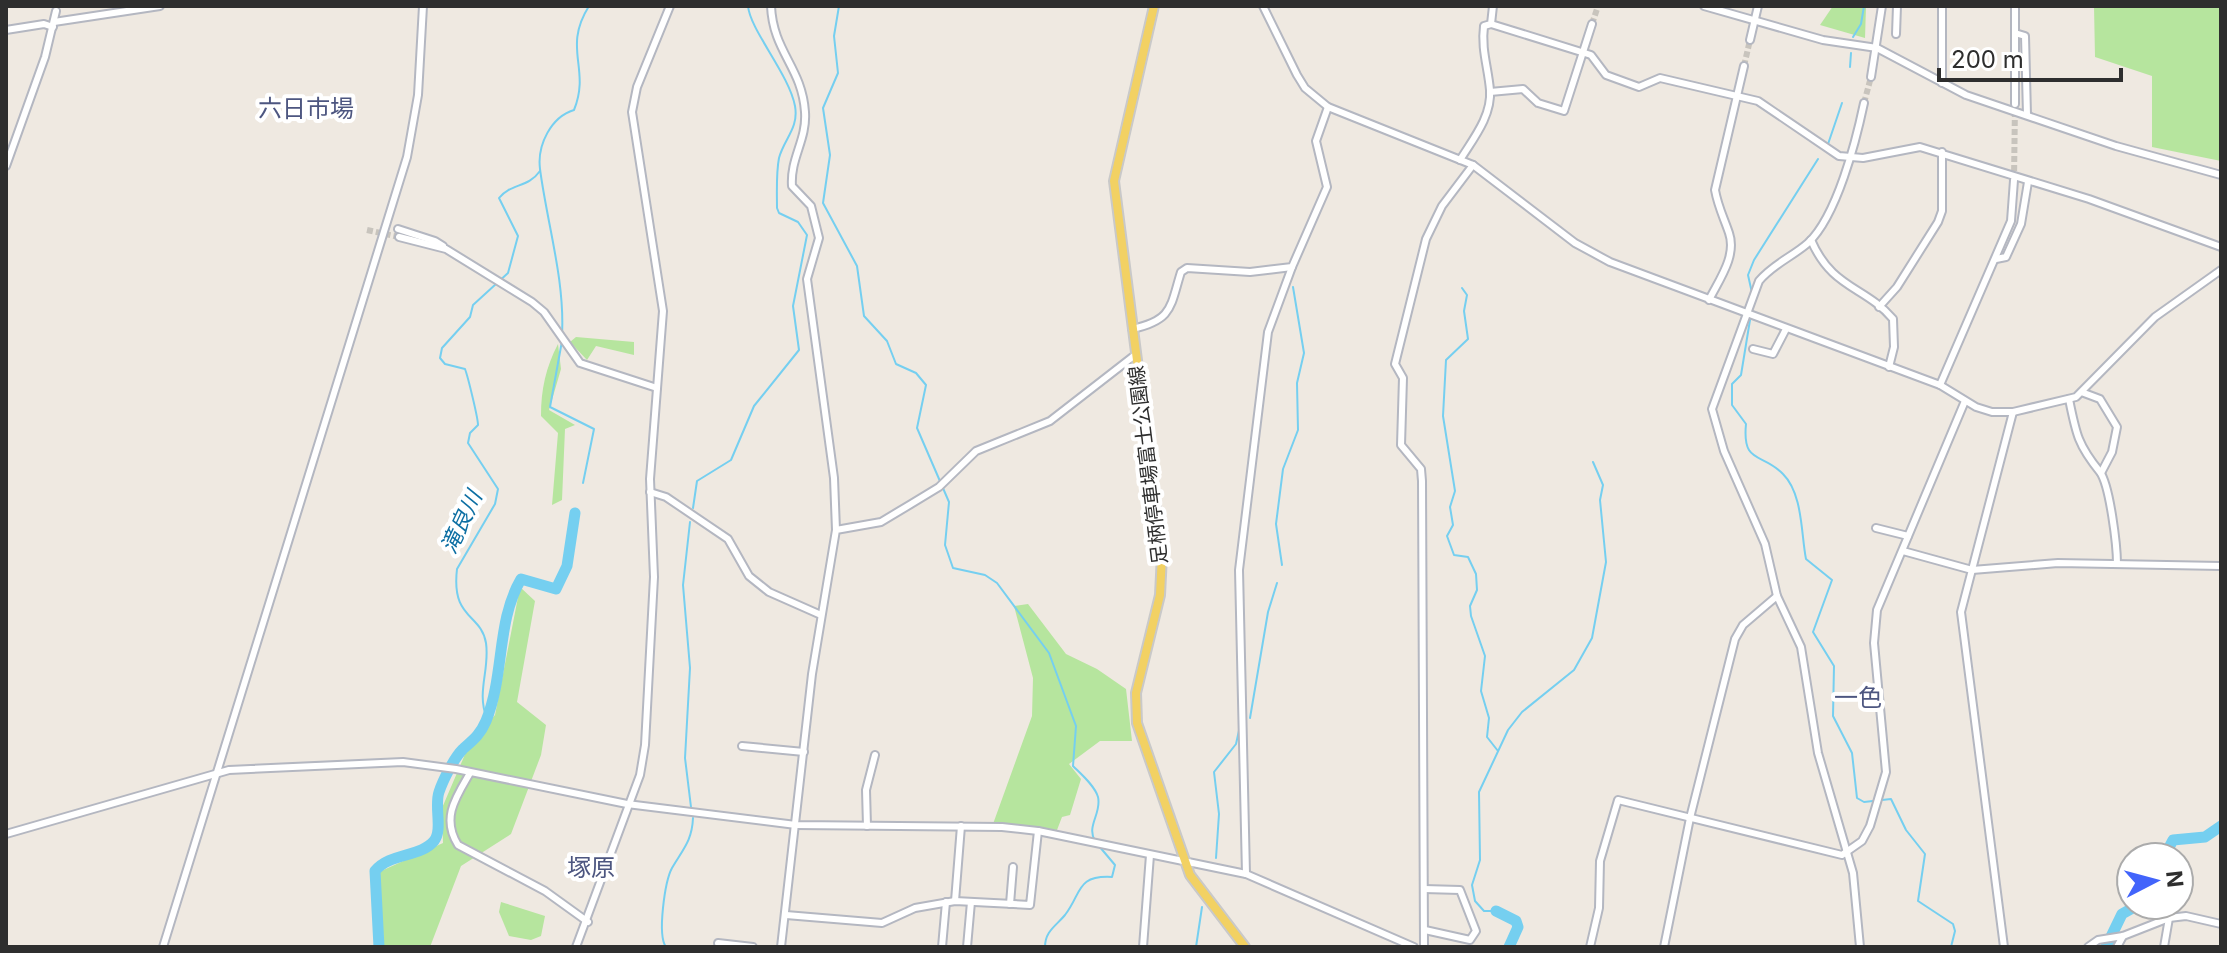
<svg xmlns="http://www.w3.org/2000/svg" width="2227" height="953" viewBox="0 0 2227 953" font-family="Inter,'Noto Sans JP',sans-serif">
	<rect width="100%" height="100%" fill="#efe9e1"/>
	<g fill="#b6e59e">
		<polygon points="1833,6 1866,6 1865,38 1820,25"/>
		<polygon points="2094,6 2221,6 2221,161 2152,147 2152,76 2095,57"/>
		<polygon points="576,337 634,342 634,355 596,346 587,360 570,342"/>
		<path d="M558 344 561 369 549 410 575 425 565 429 562 500 552 505 558 433 541 416C541 389 546 367 558 344Z"/>
		<polygon points="520,587 535,601 517,702 546,725 541,755 511,834 461,866 430,947 384,947 379,872 443,843 442,808 469,745 495,715"/>
		<polygon points="1028,604 1066,654 1097,669 1126,689 1132,741 1100,741 1069,764 1081,779 1070,815 1062,817 1057,830 993,824 1032,716 1033,678 1014,606"/>
		<polygon points="501,902 545,916 541,936 531,940 509,936 499,912"/>
	</g>
	<g fill="none" stroke-linecap="round" stroke-linejoin="round">
		<g stroke="#75cff0" stroke-width="2">
			<path d="M839 6 834 36 838 73 823 108 830 155 823 203 857 266 864 316 887 341 896 364 916 373 926 385 917 428 949 502 945 545 953 568 985 575 997 583 1049 653 1076 726 1073 766C1081 774 1095 786 1098 797 1102 813 1086 826 1095 841"/>
			<polyline points="1853,37 1861,24 1864,6"/>
			<polyline points="1850,67 1851,53"/>
			<polyline points="1827,147 1842,103"/>
			<polyline points="1462,288 1467,295 1464,311 1468,339 1446,360 1443,416 1455,491 1450,507 1453,525 1447,536 1454,555 1468,557 1476,574 1477,590 1470,606 1471,616 1485,656 1481,691 1489,718 1487,737 1498,751"/>
			<polyline points="1752,293 1748,275 1754,260 1818,159"/>
			<path d="M1750 320 1741 375 1732 384V405L1746 424C1742 465 1762 452 1783 474 1803 494 1801 534 1806 559L1832 580 1813 632 1834 666 1833 716 1852 753 1857 798 1864 802 1891 799 1906 830 1925 854 1918 901 1953 924 1955 931 1951 947"/>
			<path d="M562 335C565 280 547 223 540 169 537 145 551 117 574 110 591 68 562 49 589 6"/>
			<polyline points="562,341 550,407 594,429 583,483"/>
			<path d="M693 508 697 481 731 460 754 406 799 350 793 306 807 235 798 222 779 213 777 208C777 193 776 173 779 158 784 139 799 128 795 106 789 74 750 30 748 6"/>
			<polyline points="690,522 683,585 690,668 685,758 691,807"/>
			<polyline points="1282,565 1276,524 1283,469 1298,430 1297,383 1304,353 1293,287"/>
			<polyline points="1250,718 1268,612 1277,583"/>
			<path d="M487 719C476 692 490 670 486 643 481 613 451 620 457 569L495 504 498 489 468 443 470 433 478 425C478 418 468 377 465 369L445 364 440 358 442 348 470 317 473 305 508 273 518 236 499 198C511 183 528 188 540 171"/>
			<polyline points="1216,858 1219,814 1214,772 1236,744 1240,726"/>
			<polyline points="1496,911 1484,911 1475,901 1472,885 1480,860 1479,792 1508,730 1522,712 1574,670 1592,638 1606,562 1600,500 1603,485 1593,462"/>
			<path d="M666 947C657 935 665 881 672 868 683 849 692 841 693 818"/>
			<path d="M1045 947C1045 931 1056 926 1065 915 1082 893 1076 875 1112 877L1115 865 1099 846"/>
			<polyline points="1196,947 1202,907"/>
		</g>
		<g stroke="#75cff0" stroke-width="11">
			<polyline points="2164,857 2173,840 2205,837 2221,826"/>
			<polyline points="1496,911 1516,921 1518,927 1509,947"/>
			<path d="M379 947 375 871C389 853 421 857 434 841 443 830 434 806 439 792 443 780 454 758 463 749 473 740 480 735 486 721 505 674 496 622 521 579L556 589 567 566 575 513"/>
			<polyline points="2106,947 2122,914 2138,905"/>
		</g>
		<g stroke="#c8c4bd" stroke-width="6" stroke-dasharray="6 3" stroke-linecap="butt">
			<polyline points="1592,24 1598,6"/>
			<polyline points="1744,66 1750,40"/>
			<polyline points="1864,103 1871,77"/>
			<polyline points="2014,180 2015,104"/>
			<polyline points="367,230 399,237"/>
		</g>
		<g stroke="#b4b7c1" stroke-width="10">
			<g id="minor">
				<path d="M771 6C773 52 802 67 805 112 807 140 790 158 792 186L811 206 819 238 807 279 834 478 836 530"/>
				<polyline points="1263,6 1297,75 1305,88 1328,107 1473,165 1575,243 1610,262 1940,385 1976,407 1992,412 2013,412 2076,397 2155,317 2221,270"/>
				<polyline points="1704,6 1823,40 1877,48 1966,95 2116,146 2221,175"/>
				<polyline points="54,22 160,6"/>
				<polyline points="1491,24 1591,55 1606,75 1639,87 1660,78 1758,101 1839,156 1863,158 1920,147 2089,199 2221,247"/>
				<polyline points="6,30 44,24 53,27"/>
				<polyline points="2015,33 2025,36 2027,115"/>
				<polyline points="1896,34 1897,6"/>
				<polyline points="1750,40 1758,6"/>
				<polyline points="1871,77 1882,6"/>
				<polyline points="1942,83 1942,6"/>
				<polyline points="1490,92 1523,89 1538,103 1564,111 1592,24"/>
				<polyline points="2015,104 2015,6"/>
				<path d="M1460 160C1473 139 1492 116 1490 90 1488 67 1481 49 1484 26L1491 24 1493 6"/>
				<polyline points="6,166 45,57 56,11"/>
				<polyline points="398,229 435,241 443,246"/>
				<polyline points="399,237 446,249 532,302 544,312 580,363 657,388"/>
				<path d="M1811 240C1832 289 1865 286 1893 319L1894 347 1889 367"/>
				<polyline points="1996,259 2006,257 2021,224 2028,182"/>
				<path d="M1709 300C1719 280 1737 256 1729 233 1724 218 1718 207 1715 190L1744 66"/>
				<polyline points="1879,307 1897,287 1938,222 1942,211 1942,152"/>
				<path d="M1132 329C1173 320 1170 307 1181 272L1187 268 1250 272 1292 267 1327 187 1316 141 1328 107"/>
				<polyline points="1753,349 1773,354 1786,329"/>
				<polyline points="1940,385 2011,221 2014,180"/>
				<polyline points="2084,393 2100,399 2117,427 2112,452 2101,473"/>
				<path d="M2069 399C2076 434 2078 445 2100 472 2110 486 2117 546 2117 564"/>
				<polyline points="650,492 666,497 728,539 749,576 769,592 821,615"/>
				<polyline points="1876,528 1908,536"/>
				<polyline points="1903,551 1972,570 2058,563 2221,566"/>
				<polyline points="742,746 804,752"/>
				<path d="M470 773C456 797 441 818 458 845L545 891 588 922"/>
				<polyline points="867,826 866,790 875,755"/>
				<polyline points="6,834 229,770 403,762 456,769 627,804 796,825 1002,827 1038,831 1246,874 1414,947"/>
				<polyline points="1246,874 1239,570 1268,332 1292,267"/>
				<polyline points="1424,889 1460,890 1476,931 1470,940 1425,930"/>
				<polyline points="955,901 961,826"/>
				<polyline points="1010,904 1013,867"/>
				<polyline points="786,915 882,923 915,908 955,901 1030,905 1038,831"/>
				<polyline points="718,943 753,947"/>
				<polyline points="163,947 407,157 418,95 423,6"/>
				<polyline points="576,947 640,775 645,745 654,577 650,479 663,311 632,112 637,87 670,6"/>
				<polyline points="781,947 812,674 836,530 881,522 911,504 939,487 976,451 1050,421 1135,355"/>
				<polyline points="942,947 946,902"/>
				<polyline points="967,947 971,902"/>
				<polyline points="1143,947 1150,855"/>
				<polyline points="1424,947 1422,481 1421,469 1401,445 1403,378 1395,364 1426,239 1442,206 1473,165"/>
				<polyline points="1590,947 1599,908 1600,861 1618,800 1842,855 1862,841 1870,826 1886,772 1874,643 1877,610 1965,401"/>
				<polyline points="1664,947 1690,818 1735,639 1743,625 1777,596"/>
				<path d="M1860 947 1853 873 1818 753 1801 647 1777 596 1765 544 1724 451 1712 409 1759 281C1773 264 1792 257 1808 243 1837 216 1856 141 1864 103"/>
				<polyline points="2004,947 1961,612 2013,412"/>
				<polyline points="2088,947 2098,940 2123,936 2169,918 2186,916 2221,924"/>
				<polyline points="2117,947 2123,936"/>
				<polyline points="2164,947 2169,918"/>
			</g>
		</g>
		<g stroke="#c9c9c9" stroke-width="12">
			<polyline id="major" points="1154,6 1114,181 1162,555 1160,595 1136,693 1137,723 1190,875 1245,947"/>
		</g>
		<use href="#minor" stroke="#fff" stroke-width="6"/>
		<use href="#major" stroke="#f2d163" stroke-width="8"/>
	</g>
	<g text-anchor="middle" dominant-baseline="central" stroke-width="8" stroke-linejoin="round" paint-order="stroke">
		<g font-size="20" fill="#2e2e2e" stroke="#fff">
			<text transform="translate(1148 465) rotate(-97)">足柄停車場富士公園線</text>
		</g>
		<g font-size="22" font-style="italic" fill="#0d6fa3" stroke="#fff">
			<text transform="translate(461 522) rotate(-65)">滝良川</text>
		</g>
		<g font-size="24" fill="#4d5680" stroke="#fff">
			<text x="306" y="108">六日市場</text>
			<text x="1858" y="697">一色</text>
			<text x="591" y="867">塚原</text>
		</g>
	</g>
	<rect width="2227" height="953" fill="none" stroke="#2e2e2e" stroke-width="16"/>
	<g transform="translate(2155 881) rotate(84)"><circle r="38" fill="#ffffff" stroke="#ababab" stroke-width="2"/>
	<path d="M0-6L14 30L0 20L-14 30Z" fill="#4264fb"/>
	<text y="-12" font-size="22" font-weight="bold" text-anchor="middle" fill="#2e2e2e">N</text>
	</g>
	<path d="M1939 68v12h182v-12" fill="none" stroke="#2e2e2e" stroke-width="4"/>
	<text x="1951" y="68" font-size="24" fill="#2e2e2e" stroke="#ffffff" stroke-width="6" paint-order="stroke">200 m</text>
</svg>
